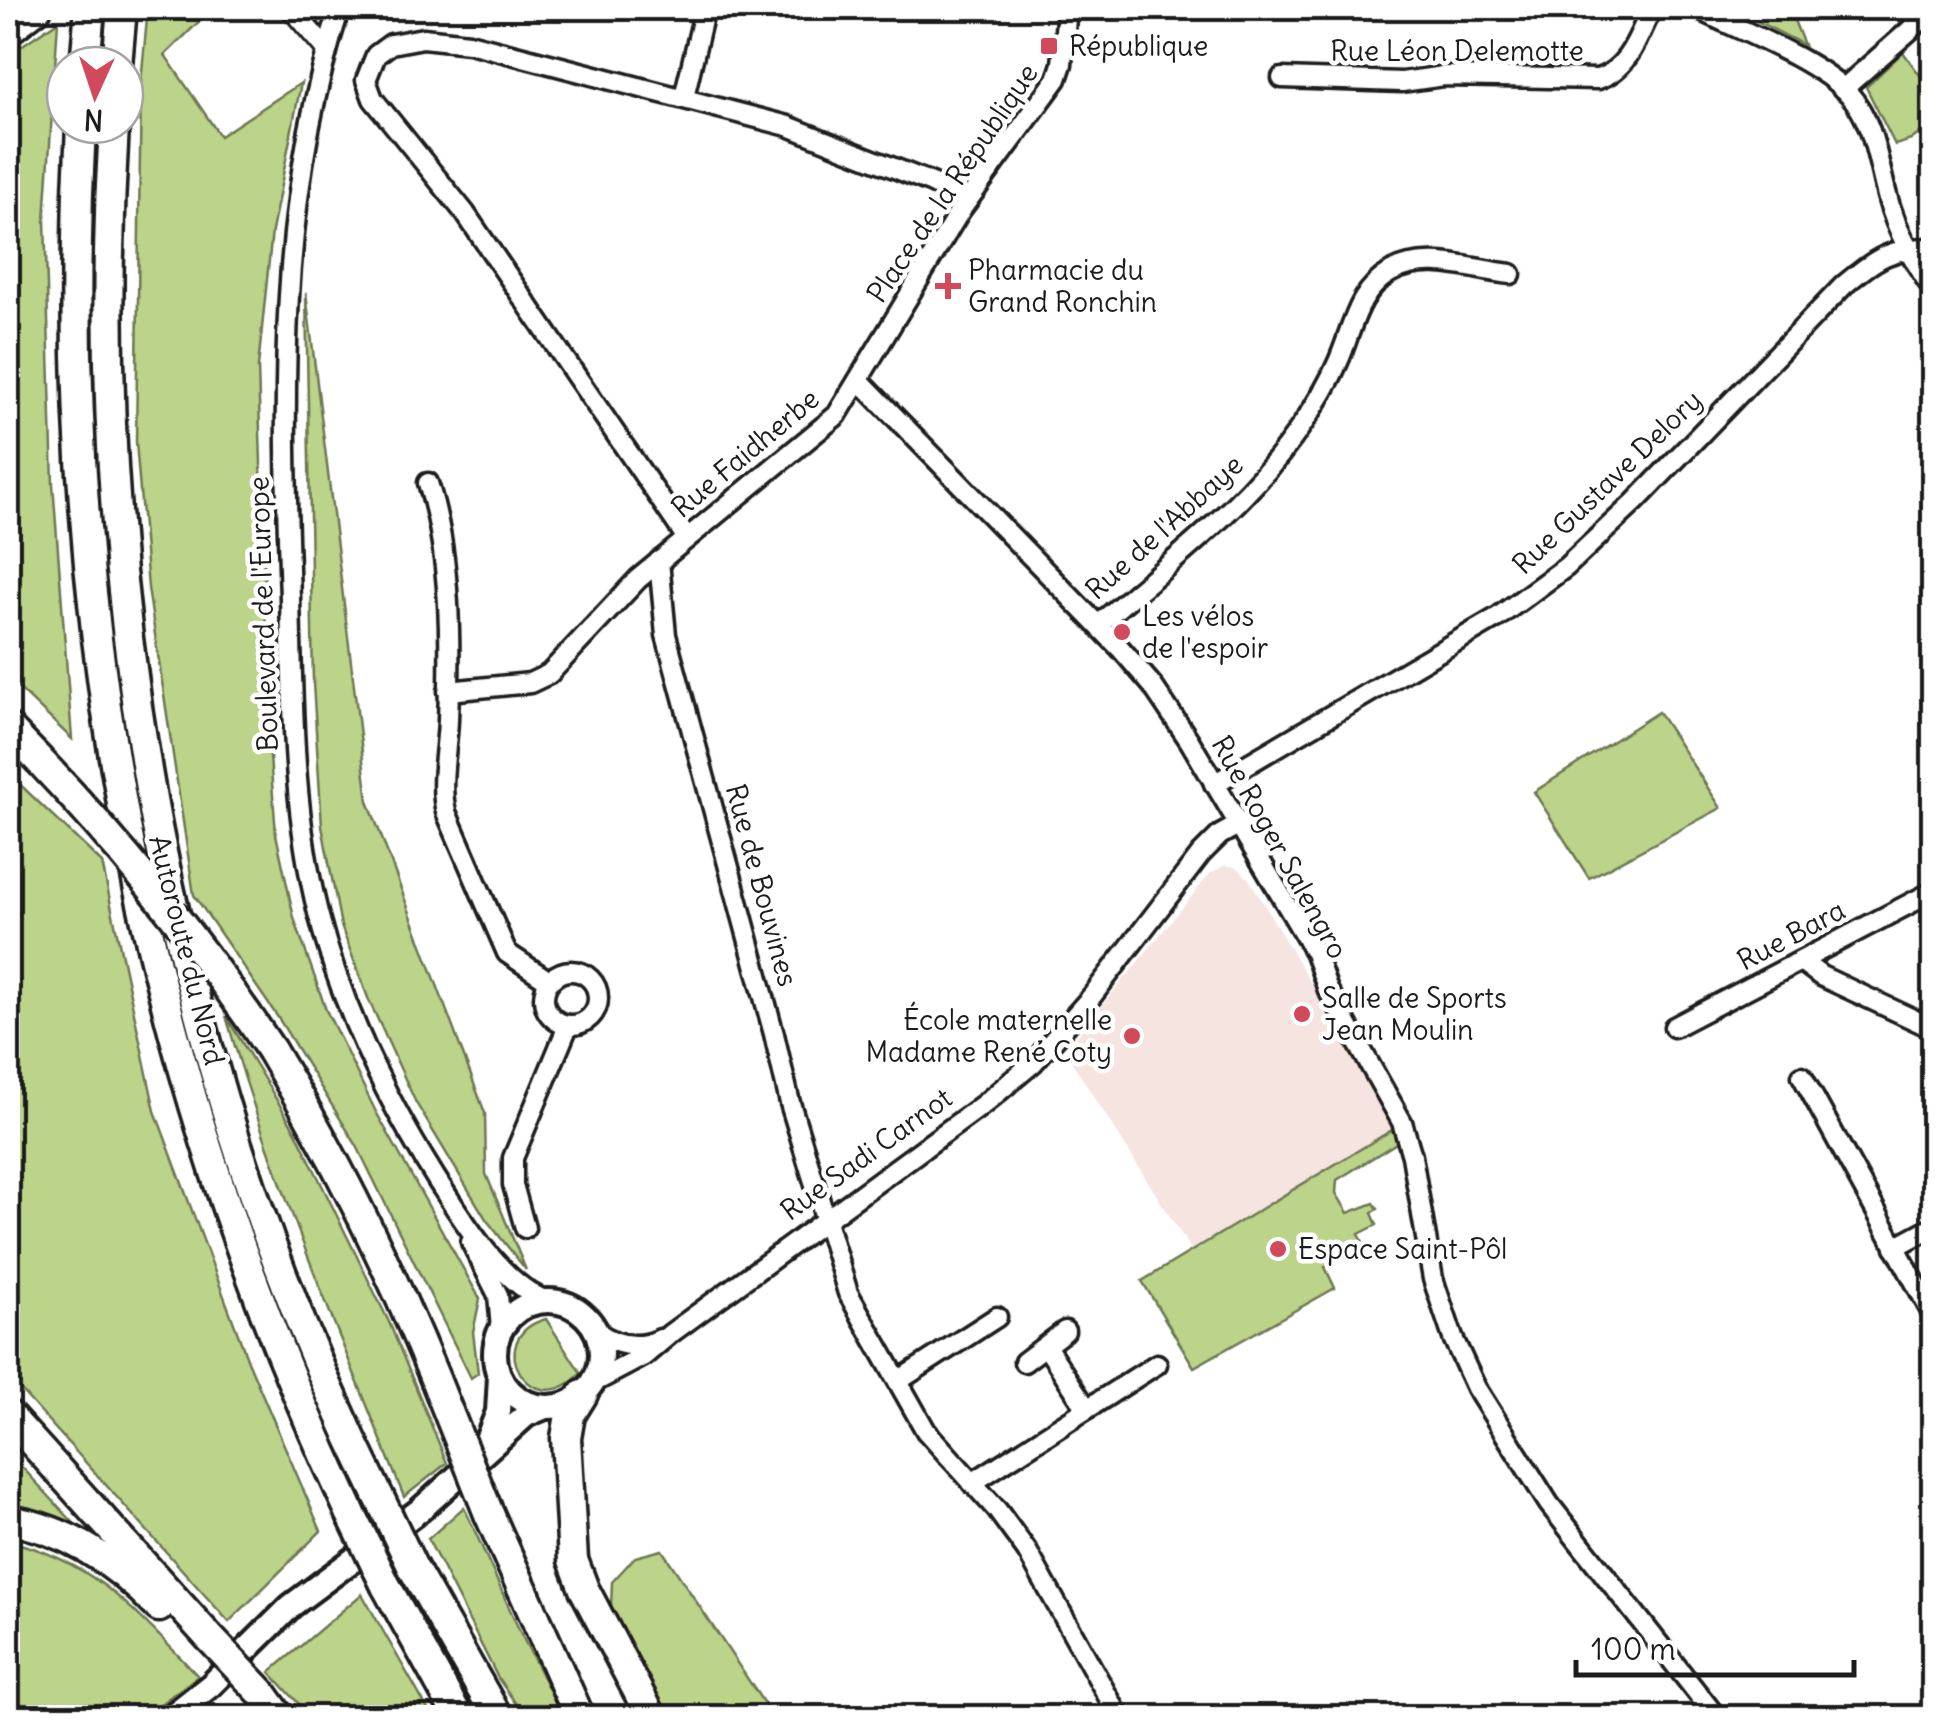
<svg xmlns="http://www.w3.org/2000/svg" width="1941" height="1725" viewBox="0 0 1941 1725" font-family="Delius,sans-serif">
	<rect width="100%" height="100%" fill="#fff"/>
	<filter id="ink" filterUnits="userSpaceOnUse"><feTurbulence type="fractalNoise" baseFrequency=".01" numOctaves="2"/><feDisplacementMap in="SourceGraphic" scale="20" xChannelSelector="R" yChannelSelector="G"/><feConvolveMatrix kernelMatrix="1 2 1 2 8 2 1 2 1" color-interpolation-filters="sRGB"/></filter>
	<g filter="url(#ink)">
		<polygon fill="#f5e4e0" points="1225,865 1238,868 1249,879 1387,1112 1392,1130 1192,1251 1065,1051 1210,874"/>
		<g fill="#bcd38a" stroke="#6c7853" stroke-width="2.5">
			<polygon points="148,8 213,8 165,55 220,136 301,83 272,231 258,367 270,757 276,834 294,918 326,1010 375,1110 480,1299 473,1332 478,1373 471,1378 357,1146 279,1019 194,895 148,588 136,442 141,82"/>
			<polygon points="1731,8 1789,8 1804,45"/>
			<polygon points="58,21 45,220 53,484 72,739 8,678 8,55"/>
			<polygon points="1903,52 1933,93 1933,123 1911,140 1895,145 1866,87"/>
			<polygon points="306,293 368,801 485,1113 486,1174 526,1270 486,1219 416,1103 368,998 341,926 322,826 313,683"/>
			<polygon points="1658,712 1721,808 1589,878 1534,792"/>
			<polygon points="8,773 102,863 155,1111 248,1361 321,1531 229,1622 8,1376"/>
			<path d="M226 1016 295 1130 389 1322 447 1463 404 1497C341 1340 273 1180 226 1016Z"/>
			<polygon points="1392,1130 1398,1142 1337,1180 1336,1193 1348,1213 1374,1203 1378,1209 1372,1213 1377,1225 1359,1234 1365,1246 1325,1267 1335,1288 1194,1367 1142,1281"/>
			<path d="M546 1319 581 1373C531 1426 480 1337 546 1319Z"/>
			<polygon points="8,1452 82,1532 8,1509"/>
			<polygon points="464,1507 521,1634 563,1717 525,1717 498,1678 428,1539"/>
			<path d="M8 1541C94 1560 139 1615 198 1676L143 1717H8Z"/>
			<polygon points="662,1550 773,1717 669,1717 611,1607 612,1582 635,1557"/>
			<polygon points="362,1594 432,1717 311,1717 270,1672"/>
		</g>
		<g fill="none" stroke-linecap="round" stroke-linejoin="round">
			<g stroke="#1c1c1c" stroke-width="25">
				<g id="minor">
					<polyline points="291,8 327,50"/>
					<path d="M340 8C277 201 283 397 290 598 293 704 292 809 318 913 342 1008 385 1097 437 1180 463 1220 501 1284 547 1301"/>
					<path d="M1695 8C1739 30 1816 59 1849 94 1877 125 1878 171 1891 209 1901 239 1916 265 1934 291"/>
					<path d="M1282 78 1402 82 1444 76 1598 79C1629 69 1639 35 1652 8"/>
					<polyline points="1843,89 1934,9"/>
					<polyline points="684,97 705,8"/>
					<polyline points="859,380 1121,649 1152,685 1189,740 1315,953 1328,990 1402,1122 1412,1156 1433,1279 1453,1338 1476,1388 1549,1504 1717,1718"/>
					<path d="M428 483C451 554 451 644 448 720 447 750 439 783 446 812L507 953 549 981"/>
					<polyline points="686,537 465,213 373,99 366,80 376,55 391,44 423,38 469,43 788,126 932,183 967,201"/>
					<polyline points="659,561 666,635 774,1034 790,1103 848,1293 926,1431 997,1510 1027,1551 1120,1718"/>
					<path d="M1098 625C1170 562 1251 503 1304 422 1317 403 1329 383 1338 362 1353 329 1356 292 1391 272 1428 252 1472 270 1511 274"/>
					<polyline points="448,691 530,683 549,674 638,579 837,415 960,211 1057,79 1062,64 1067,8"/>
					<path d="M1214 784 1498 617 1566 567 1635 502 1844 285C1877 258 1890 247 1934 248"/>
					<polyline points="1801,961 1821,976 1934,1029"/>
					<circle cx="571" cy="998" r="27"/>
					<polyline points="1674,1027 1934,891"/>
					<polyline points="1802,1076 1934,1317"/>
					<polyline points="525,1228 513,1185 513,1158 568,1026"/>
					<polyline points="471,1242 498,1295 501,1329"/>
					<polyline points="1895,1247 1934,1226"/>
					<path d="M596 1331C616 1346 637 1350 660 1339"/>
					<polyline points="1046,1346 1087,1409"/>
					<polyline points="1024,1362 1065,1331"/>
					<polyline points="898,1381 997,1317"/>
					<polyline points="591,1384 644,1356 670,1334 984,1104 1033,1063 1092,996 1201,854 1220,835 1238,825"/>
					<polyline points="972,1483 1157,1364"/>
				</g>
			</g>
			<g stroke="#1c1c1c" stroke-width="30">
				<g id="major">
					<circle cx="548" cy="1354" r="53"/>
					<polyline points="483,1450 498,1412 500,1377"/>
					<polyline points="169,1718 211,1685 291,1606 420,1510 526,1415 545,1407"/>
				</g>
			</g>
			<g stroke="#1c1c1c" stroke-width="35">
				<g id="highway">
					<polyline points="8,30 37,8"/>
					<polyline points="85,65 90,8"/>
					<polyline points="117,65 122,8"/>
					<path d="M81 125C54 612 143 1073 351 1514"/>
					<path d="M114 125C85 594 170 1074 379 1497"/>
					<polyline points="8,728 38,759"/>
					<path d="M271 1050C340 1165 400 1288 449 1414"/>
					<polyline points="583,1394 570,1415 566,1438 573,1560 584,1589 652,1718"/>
					<polyline points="8,1415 208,1636"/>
					<polyline points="489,1514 580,1718"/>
					<path d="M8 1520C68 1529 118 1564 159 1607"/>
					<polyline points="413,1568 498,1718"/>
					<polyline points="386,1586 459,1718"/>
					<polyline points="262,1693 280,1718"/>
				</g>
			</g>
			<use href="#minor" stroke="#fff" stroke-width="18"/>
			<use href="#major" stroke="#fff" stroke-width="22"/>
			<use href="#highway" stroke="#fff" stroke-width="28"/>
			<g stroke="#1c1c1c" stroke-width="35" stroke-linecap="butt">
				<g id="highway-bridge">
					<path d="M38 759C124 849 202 946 271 1050"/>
					<polyline points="449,1414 489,1514"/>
					<polyline points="379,1497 413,1568"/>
					<polyline points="351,1514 386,1586"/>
					<polyline points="208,1636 262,1693"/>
				</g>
			</g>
			<use href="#highway-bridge" stroke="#fff" stroke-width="28"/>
		</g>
	</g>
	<g fill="#d1495b" stroke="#fff" stroke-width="4">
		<rect x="1039" y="36" width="20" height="20" rx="5"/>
		<path d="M943 271h10v10h10v10h-10v10h-10v-10h-10v-10h10z"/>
		<circle cx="1122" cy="632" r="10"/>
		<circle cx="1302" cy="1014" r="10"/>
		<circle cx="1132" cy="1036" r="10"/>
		<circle cx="1278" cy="1249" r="10"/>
	</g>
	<g text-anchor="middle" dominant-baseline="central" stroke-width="9" stroke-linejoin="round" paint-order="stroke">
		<g font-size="28" fill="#1c1c1c" stroke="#fff" text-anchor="start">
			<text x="1069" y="46">République</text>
			<text x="968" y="270">Pharmacie du<tspan x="968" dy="32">Grand Ronchin</tspan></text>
			<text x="1142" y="616">Les vélos<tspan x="1142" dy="32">de l'espoir</tspan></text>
			<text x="1322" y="998">Salle de Sports<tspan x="1322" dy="32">Jean Moulin</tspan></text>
			<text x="1112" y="1020" text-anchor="end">École maternelle<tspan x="1112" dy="32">Madame René Coty</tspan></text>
			<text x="1298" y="1249">Espace Saint-Pôl</text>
		</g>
		<g font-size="28" fill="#1c1c1c" stroke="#fff">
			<text x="1457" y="51">Rue Léon Delemotte</text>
			<text transform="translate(952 183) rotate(-56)">Place de la République</text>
			<text transform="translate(745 453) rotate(-40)">Rue Faidherbe</text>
			<text transform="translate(1607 482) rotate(-44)">Rue Gustave Delory</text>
			<text transform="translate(1164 527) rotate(-42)">Rue de l'Abbaye</text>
			<text transform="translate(263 614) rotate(-92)">Boulevard de l'Europe</text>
			<text transform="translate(1280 847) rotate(61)">Rue Roger Salengro</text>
			<text transform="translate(762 885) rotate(75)">Rue de Bouvines</text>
			<text transform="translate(1791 935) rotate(-28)">Rue Bara</text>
			<text transform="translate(187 950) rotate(76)">Autoroute du Nord</text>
			<text transform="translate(866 1154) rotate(-36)">Rue Sadi Carnot</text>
		</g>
	</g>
	<rect width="1941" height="1725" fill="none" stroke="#fff" stroke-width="40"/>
	<rect x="20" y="20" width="1901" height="1685" fill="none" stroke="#1c1c1c" stroke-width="4" filter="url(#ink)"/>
	<g transform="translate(95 95) rotate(183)"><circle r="48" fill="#ffffff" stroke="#a4a4a4" stroke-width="2.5"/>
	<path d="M0-8L18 38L0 25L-18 38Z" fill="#d1495b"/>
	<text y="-15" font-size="28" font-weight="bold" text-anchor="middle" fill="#1c1c1c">N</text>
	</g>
	<path d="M1576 1660v15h278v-15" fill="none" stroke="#1c1c1c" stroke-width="5"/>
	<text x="1591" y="1660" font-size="30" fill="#1c1c1c" stroke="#ffffff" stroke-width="8" paint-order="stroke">100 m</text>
</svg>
